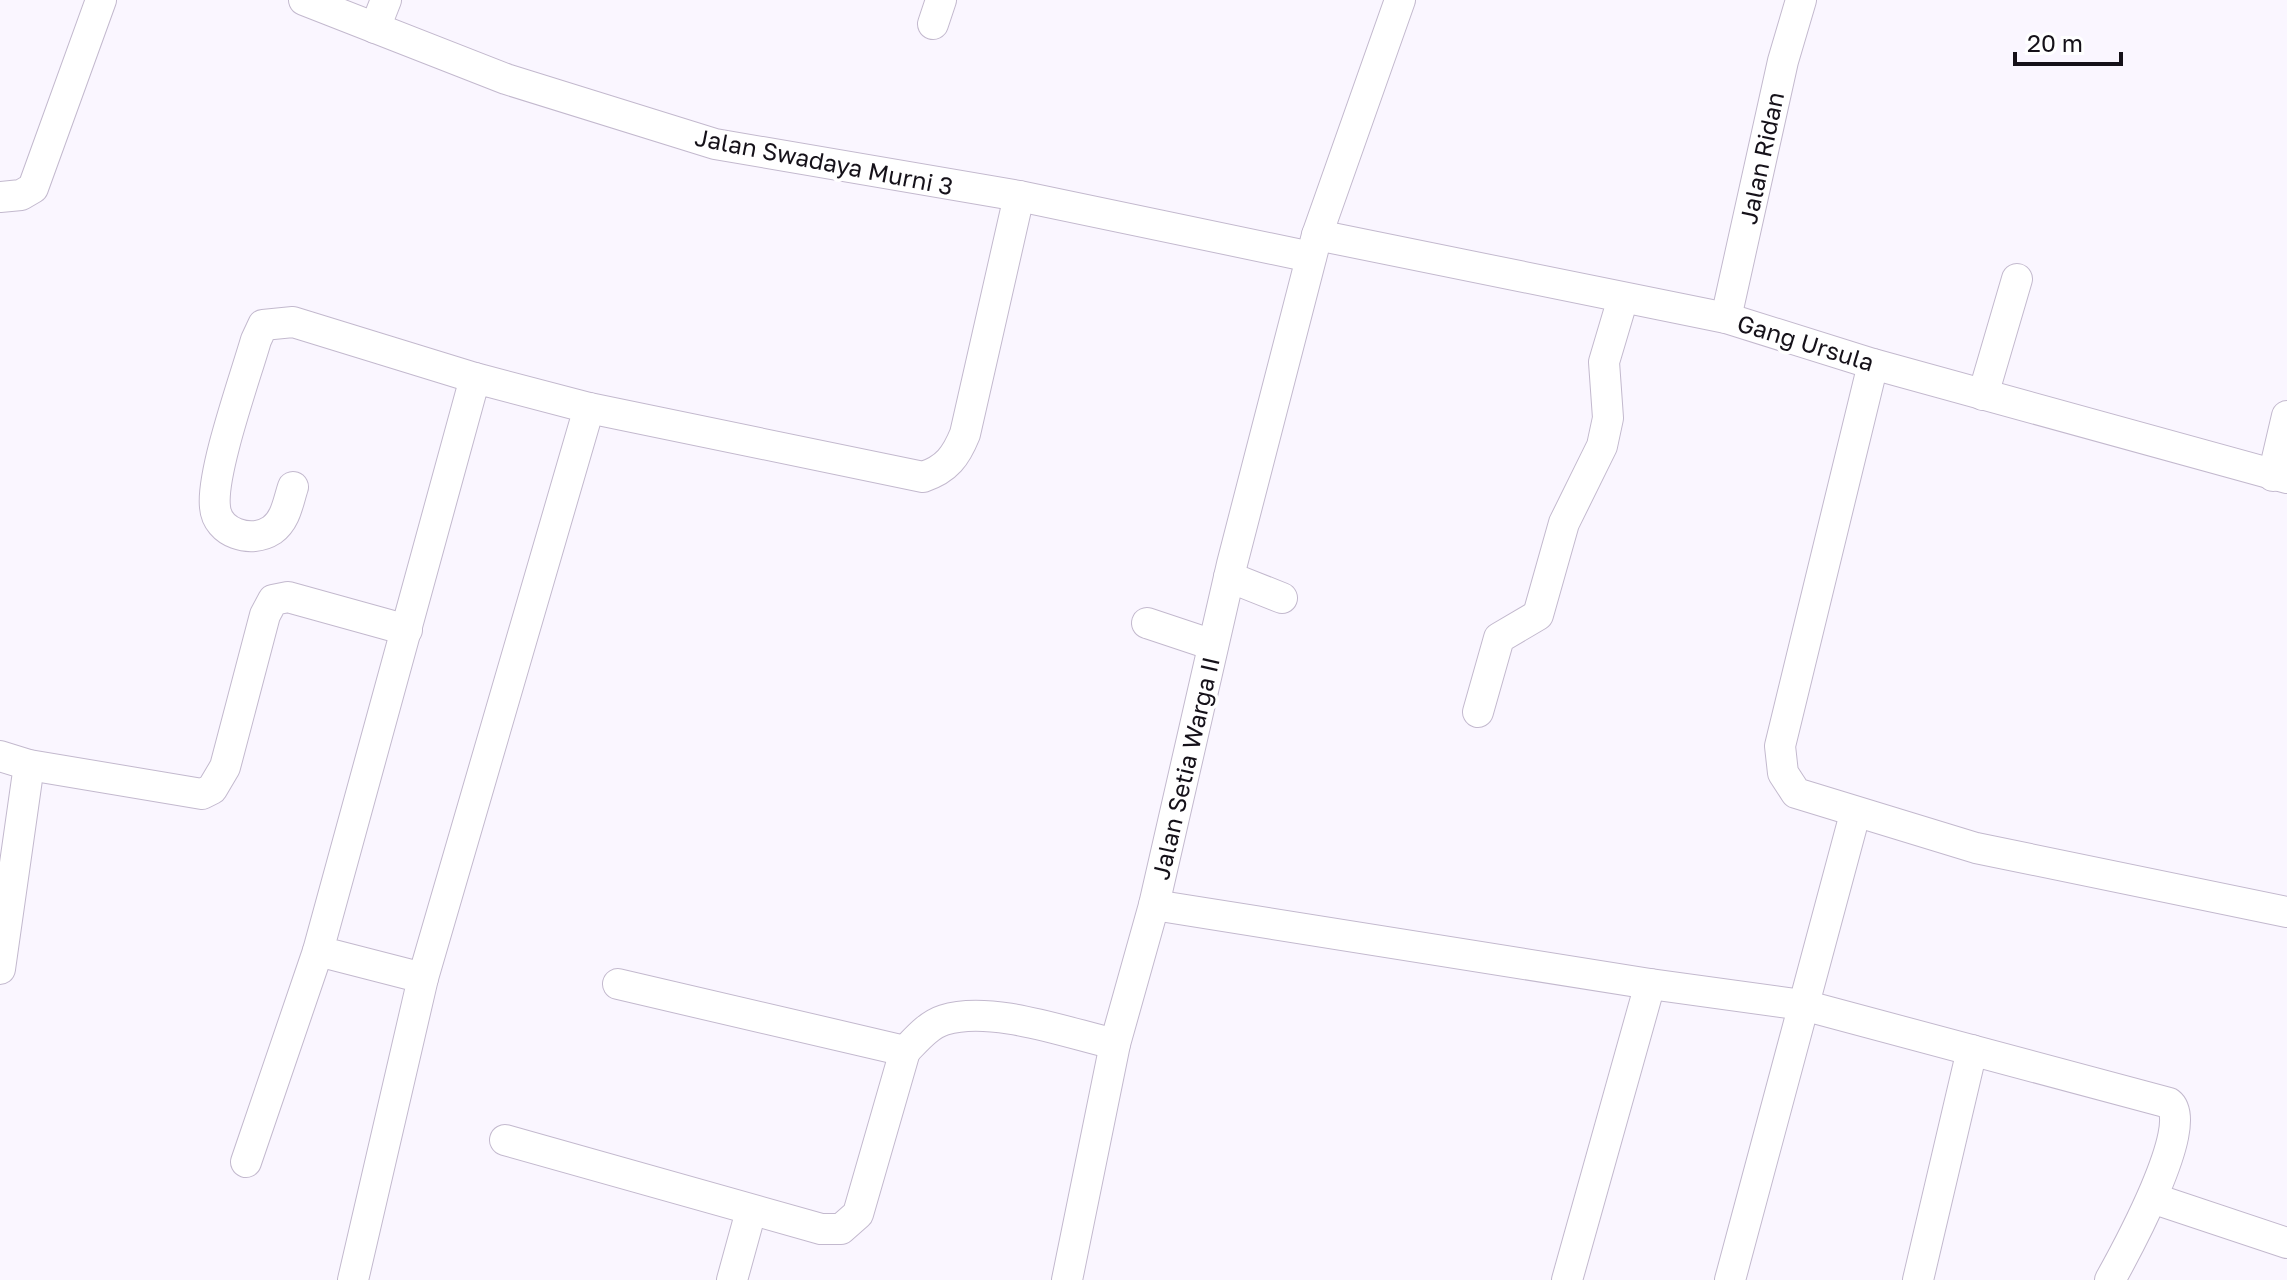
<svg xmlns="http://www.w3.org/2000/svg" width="2287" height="1280" viewBox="0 0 2287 1280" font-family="'Golos Text',sans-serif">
	<rect width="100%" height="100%" fill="#faf6ff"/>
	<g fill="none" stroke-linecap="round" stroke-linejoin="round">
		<g stroke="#c3b9ce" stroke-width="32">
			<g id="minor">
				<polyline points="304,0 506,79 715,144 1019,196 1311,257"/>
				<polyline points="933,24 941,0"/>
				<polyline points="375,28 386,0"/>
				<polyline points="0,197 21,195 33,188 101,0"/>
				<polyline points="1317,235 1726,318 1873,364 2287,478"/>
				<polyline points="1726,318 1783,61 1801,0"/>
				<polyline points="1873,364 1780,746 1783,773 1796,793 1976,848 2287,912"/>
				<polyline points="1983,395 2017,279"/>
				<polyline points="2273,476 2287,416"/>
				<path d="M293 487C288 502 286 520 272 530 251 544 217 533 215 507 211 473 245 378 256 340L263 325 293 322 475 378"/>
				<polyline points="1229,577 1282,598"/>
				<polyline points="1147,623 1213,645"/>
				<polyline points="1478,712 1499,638 1538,615 1564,523 1602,446 1608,418 1604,362 1623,298"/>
				<polyline points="0,756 29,765 202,794 212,789 225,767 265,615 273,600 288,597 407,630"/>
				<path d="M1154 905 1650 984 1803 1005 2169 1103C2196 1124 2125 1253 2110 1280"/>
				<polyline points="0,969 29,765"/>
				<polyline points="423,978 589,408"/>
				<path d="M905 1051C916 1040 928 1025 944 1020 991 1005 1067 1033 1115 1044"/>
				<polyline points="505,1140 821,1229 841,1229 858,1214 905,1051 618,984"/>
				<polyline points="246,1162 318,951"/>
				<polyline points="2152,1198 2287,1243"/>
				<path d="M353 1280 423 978 318 951 475 378 589 408 923 477C947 469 956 456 965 434L1019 196"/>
				<polyline points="732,1280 751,1211"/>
				<polyline points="1067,1280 1115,1044 1154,905 1232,564 1317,235 1400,0"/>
				<polyline points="1567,1280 1650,984"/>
				<polyline points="1730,1280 1855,814"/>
				<polyline points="1918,1280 1972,1050"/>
			</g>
		</g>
		<use href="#minor" stroke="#fff" stroke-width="30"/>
	</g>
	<g text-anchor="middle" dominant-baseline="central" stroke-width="7" stroke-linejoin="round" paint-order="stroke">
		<g font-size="24" fill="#151119" stroke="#fff">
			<text transform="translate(1761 158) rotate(-78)">Jalan Ridan</text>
			<text transform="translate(824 161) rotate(11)">Jalan Swadaya Murni 3</text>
			<text transform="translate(1806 342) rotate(17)">Gang Ursula</text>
			<text transform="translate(1185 768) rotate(-77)">Jalan Setia Warga II</text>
		</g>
	</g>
	<path d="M2015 52v12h106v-12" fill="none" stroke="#151119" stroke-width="4"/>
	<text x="2027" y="52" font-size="24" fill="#151119" stroke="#ffffff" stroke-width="6" paint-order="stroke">20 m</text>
</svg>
